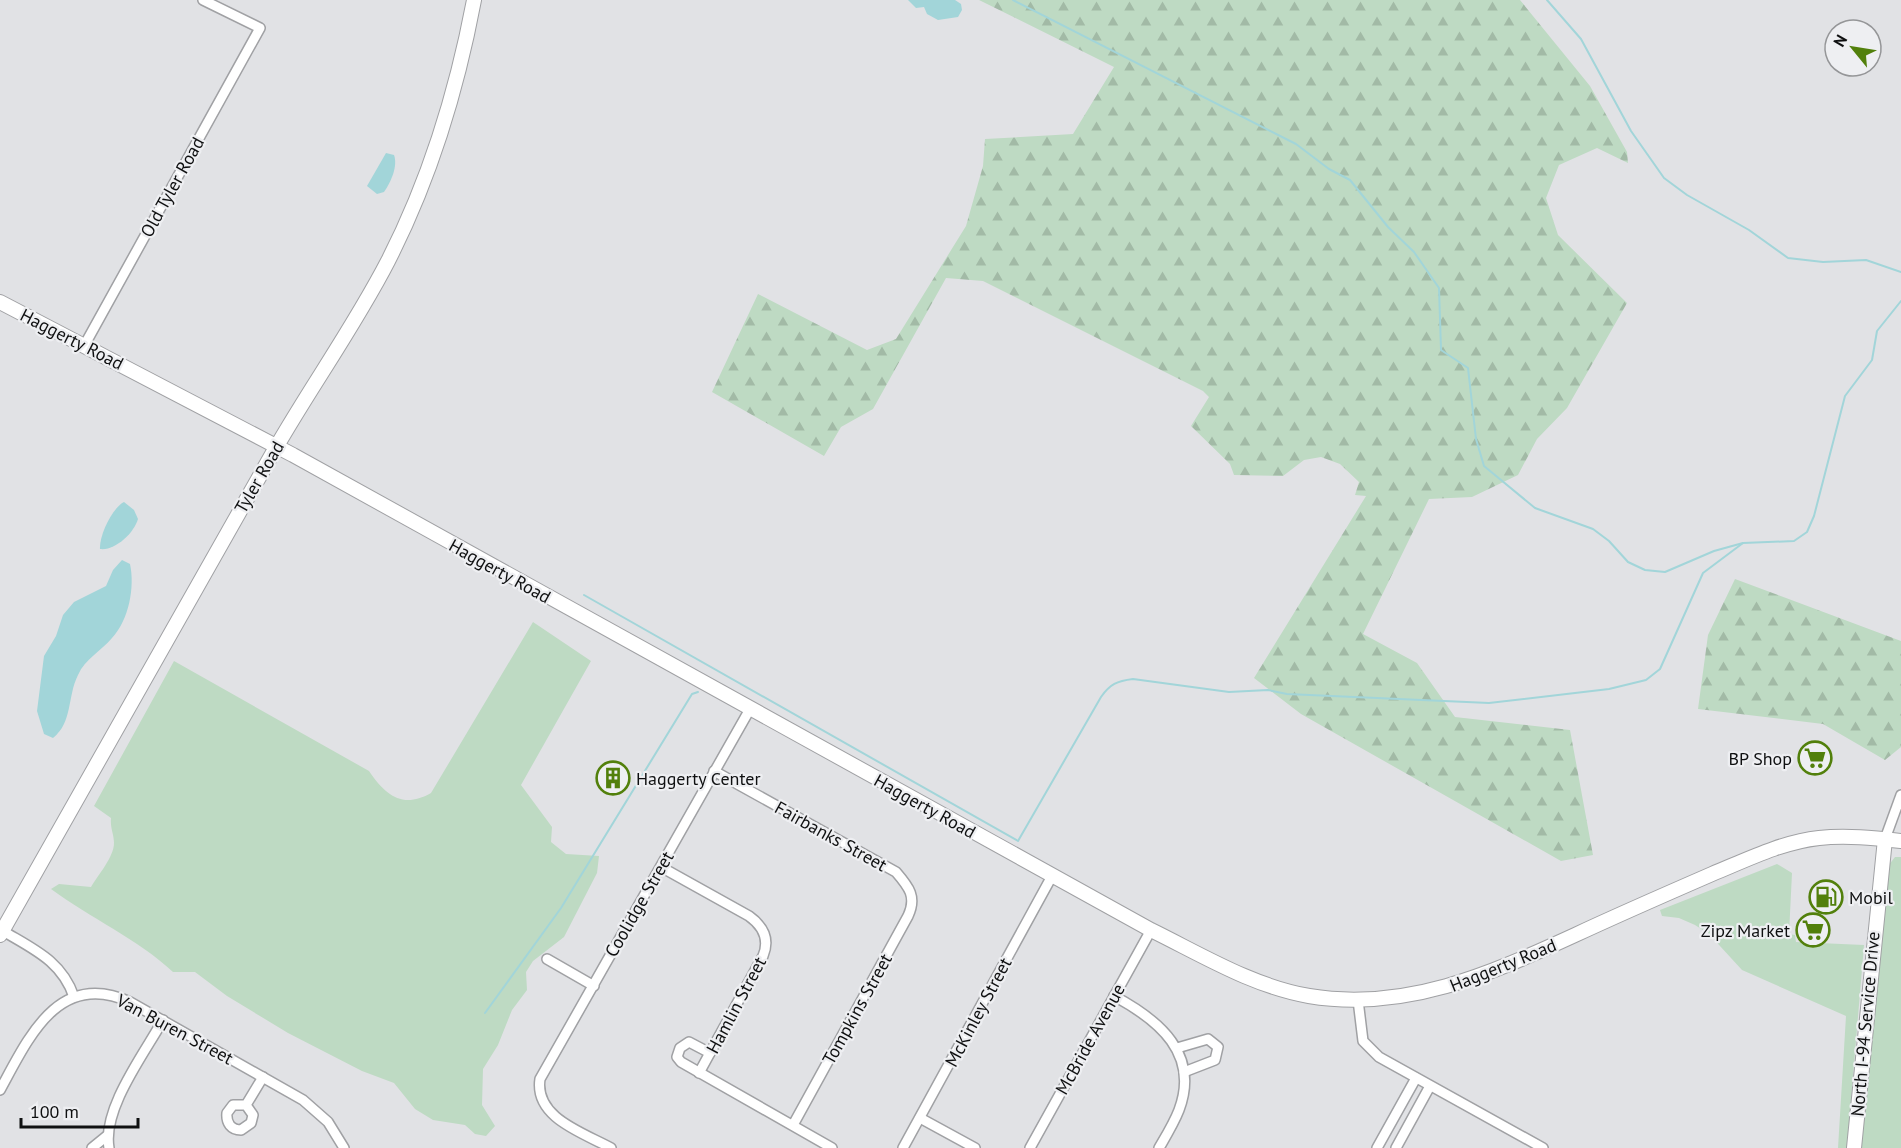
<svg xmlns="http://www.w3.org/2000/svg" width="1901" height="1148" viewBox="0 0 1901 1148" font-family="'PT Sans',sans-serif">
	<defs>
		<pattern id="forest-firs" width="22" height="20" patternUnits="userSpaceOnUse" patternTransform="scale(1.5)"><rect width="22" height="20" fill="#bedac3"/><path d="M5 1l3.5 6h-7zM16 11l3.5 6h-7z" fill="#a2baa6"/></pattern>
	</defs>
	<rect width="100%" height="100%" fill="#e1e2e5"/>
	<g fill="#bedac3">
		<path d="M533 622 591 661 521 785 552 827 551 842 566 854 599 856 597 873 564 937 533 961 526 972 527 990 512 1010 498 1045 483 1069 482 1105 495 1126 486 1136 475 1134 465 1125 433 1120 415 1109 394 1083 362 1071 288 1033 227 996 195 972H173C138 939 90 918 51 889L59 884 91 887C98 875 114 857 114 843 114 834 110 828 111 818L94 806 174 661 369 771C386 796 403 809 431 793Z"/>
		<polygon points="1895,857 1901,857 1901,1148 1859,1148 1888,866"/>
		<polygon points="1777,864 1792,873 1789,934 1795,935 1796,942 1864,945 1847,1148 1838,1148 1846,1016 1742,970 1709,934 1695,925 1679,918 1662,916 1660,910"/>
	</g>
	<g fill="url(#forest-firs)">
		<polygon points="979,0 1520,0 1590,86 1627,152 1628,163 1597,148 1559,165 1546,198 1558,235 1627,303 1567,408 1537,439 1518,475 1472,497 1429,499 1363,634 1417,663 1455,717 1570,730 1593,855 1561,861 1301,714 1254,678 1366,496 1355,495 1359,482 1340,464 1321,457 1304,460 1283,476 1234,475 1230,464 1191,426 1209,397 1203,391 983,281 946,278 873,409 841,427 824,456 712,392 758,294 867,350 896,339 966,226 983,166 985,139 1073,134 1114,67"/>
		<polygon points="1735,579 1901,641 1901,747 1885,760 1823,724 1698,709 1708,635"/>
	</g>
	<g fill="#a2d5d9">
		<polygon points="908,0 955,0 961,4 962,10 958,17 938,20 927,14 924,7 916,8"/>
		<path d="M386 153 394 155C398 166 391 182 384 192L377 194 367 186Z"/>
		<path d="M124 502 134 510 138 519C134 533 115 551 100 549 99 536 112 508 124 502Z"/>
		<path d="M122 560 130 564C135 587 129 620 112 638 101 651 85 659 78 675 67 697 73 722 53 738L44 734 37 711 44 656 56 636 63 615 74 602 106 586 113 570Z"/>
	</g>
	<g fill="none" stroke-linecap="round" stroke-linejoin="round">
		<g stroke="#a2d5d9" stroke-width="2">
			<polyline points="1013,0 1296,144 1329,169 1350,180 1388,227 1414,252 1439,288 1441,350 1468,368 1476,439 1484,466 1535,508 1593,529 1609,541 1628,562 1645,570 1665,572 1714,551 1743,543 1794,541 1807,532 1814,516 1845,396 1872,360 1877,331 1901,301"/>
			<polyline points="1547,0 1581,39 1631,131 1664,178 1687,195 1749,230 1788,258 1823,262 1866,260 1901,272"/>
			<path d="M584 595 1018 841 1101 697C1110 684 1117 681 1133 679L1229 692 1268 690 1287 694 1489 703 1609 689 1646 680 1660 669 1703 573 1743 543"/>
			<polyline points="485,1013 561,908 692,694 698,692"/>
		</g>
		<g stroke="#a0a1a4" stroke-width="12">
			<g id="street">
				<polyline points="84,346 260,28 203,0"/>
				<path d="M714 771 896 872C909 887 917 897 908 916L793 1125"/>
				<polyline points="1885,839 1901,795"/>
				<path d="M661 867 749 916C763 926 770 939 763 956L699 1073"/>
				<path d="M3 931C33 949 62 961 74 997"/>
				<polyline points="547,959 594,986"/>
				<path d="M1114 996C1159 1020 1200 1054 1179 1110 1174 1123 1166 1136 1159 1148"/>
				<polyline points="1358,1000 1363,1041 1379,1057 1543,1148"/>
				<polyline points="1177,1048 1208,1039 1218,1047 1215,1060 1184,1072"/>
				<polyline points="710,1053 689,1042 680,1048 677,1057 681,1062 832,1148"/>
				<path d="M0 1090C28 1039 58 969 130 1002L303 1100 328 1122 344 1148"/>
				<path d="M246 1105 253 1115 251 1123 241 1130C231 1130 226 1123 227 1113L233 1105H246L263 1077"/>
				<polyline points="920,1118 975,1148"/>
				<polyline points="92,1148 108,1135"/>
				<path d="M109 1148C102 1109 144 1054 163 1020"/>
				<path d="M611 1148C584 1133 534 1118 540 1079L750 709"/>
				<polyline points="903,1148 1052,876"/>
				<polyline points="1030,1148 1151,930"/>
				<polyline points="1377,1148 1416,1078"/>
				<polyline points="1396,1148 1430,1086"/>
			</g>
		</g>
		<g stroke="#a0a1a4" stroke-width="16">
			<g id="secondary">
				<path d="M0 302 293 455 1151 930C1202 955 1252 986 1309 996 1405 1012 1490 974 1575 935 1620 914 1666 894 1712 874 1746 860 1782 842 1819 838 1846 835 1874 838 1901 841"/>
				<path d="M0 935C88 779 177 622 266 465 304 396 352 331 388 261 430 179 457 90 474 0"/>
				<polyline points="1854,1148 1885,839"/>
			</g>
		</g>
		<use href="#street" stroke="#fff" stroke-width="9"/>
		<use href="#secondary" stroke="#fff" stroke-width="14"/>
	</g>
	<defs>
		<g id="supermarket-ring" transform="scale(1.725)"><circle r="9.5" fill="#eeeff2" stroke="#52800c" stroke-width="1.5"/><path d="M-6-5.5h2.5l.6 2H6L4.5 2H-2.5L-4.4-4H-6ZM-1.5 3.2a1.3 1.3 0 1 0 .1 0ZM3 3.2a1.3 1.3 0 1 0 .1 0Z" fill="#52800c"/></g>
		<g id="building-ring" transform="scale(1.725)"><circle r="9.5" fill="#eeeff2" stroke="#52800c" stroke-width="1.5"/><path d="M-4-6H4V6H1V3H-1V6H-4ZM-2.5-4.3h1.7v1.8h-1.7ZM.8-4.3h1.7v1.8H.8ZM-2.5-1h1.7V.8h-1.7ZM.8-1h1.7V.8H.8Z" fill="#52800c"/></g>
		<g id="fuel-ring" transform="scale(1.725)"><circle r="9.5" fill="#eeeff2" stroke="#52800c" stroke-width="1.5"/><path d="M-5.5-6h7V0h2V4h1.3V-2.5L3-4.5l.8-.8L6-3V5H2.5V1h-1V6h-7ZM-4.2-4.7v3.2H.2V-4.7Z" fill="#52800c"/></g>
	</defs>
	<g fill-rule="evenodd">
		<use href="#supermarket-ring" x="1815" y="758"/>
		<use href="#building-ring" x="613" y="778"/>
		<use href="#fuel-ring" x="1826" y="897"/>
		<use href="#supermarket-ring" x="1813" y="930"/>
	</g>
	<g text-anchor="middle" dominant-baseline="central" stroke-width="4.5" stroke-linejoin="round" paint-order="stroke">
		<g font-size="18" fill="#0f1011" stroke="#eeeff2">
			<text transform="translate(172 187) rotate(-61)">Old Tyler Road</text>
			<text transform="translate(72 339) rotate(27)">Haggerty Road</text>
			<text transform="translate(259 477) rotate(-60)">Tyler Road</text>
			<text transform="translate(500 571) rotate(29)">Haggerty Road</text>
			<text transform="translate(925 806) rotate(29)">Haggerty Road</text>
			<text transform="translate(831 836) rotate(29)">Fairbanks Street</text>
			<text transform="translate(639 904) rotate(-60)">Coolidge Street</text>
			<text transform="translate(1503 965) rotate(-22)">Haggerty Road</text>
			<text transform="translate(736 1005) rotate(-62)">Hamlin Street</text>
			<text transform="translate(857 1009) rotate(-61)">Tompkins Street</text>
			<text transform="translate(978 1012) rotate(-62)">McKinley Street</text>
			<text transform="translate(1865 1024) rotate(-85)">North I-94 Service Drive</text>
			<text transform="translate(175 1029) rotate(28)">Van Buren Street</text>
			<text transform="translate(1090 1039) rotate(-61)">McBride Avenue</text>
		</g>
		<g font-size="18" fill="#0f1011" stroke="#eeeff2" text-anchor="end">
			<text x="1792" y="758">BP Shop</text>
			<text x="636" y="778" text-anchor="start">Haggerty Center</text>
			<text x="1849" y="897" text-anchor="start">Mobil</text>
			<text x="1790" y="930">Zipz Market</text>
		</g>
	</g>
	<g transform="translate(1853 48) rotate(300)"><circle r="28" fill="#eeeff2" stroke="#959698" stroke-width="1.5"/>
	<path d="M0-4.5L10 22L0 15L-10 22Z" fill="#52800c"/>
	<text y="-9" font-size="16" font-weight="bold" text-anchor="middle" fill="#0f1011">N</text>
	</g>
	<path d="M21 1118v9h117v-9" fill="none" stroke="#0f1011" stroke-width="3"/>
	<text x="30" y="1118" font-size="18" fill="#0f1011" stroke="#eeeff2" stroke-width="4.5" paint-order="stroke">100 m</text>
</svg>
